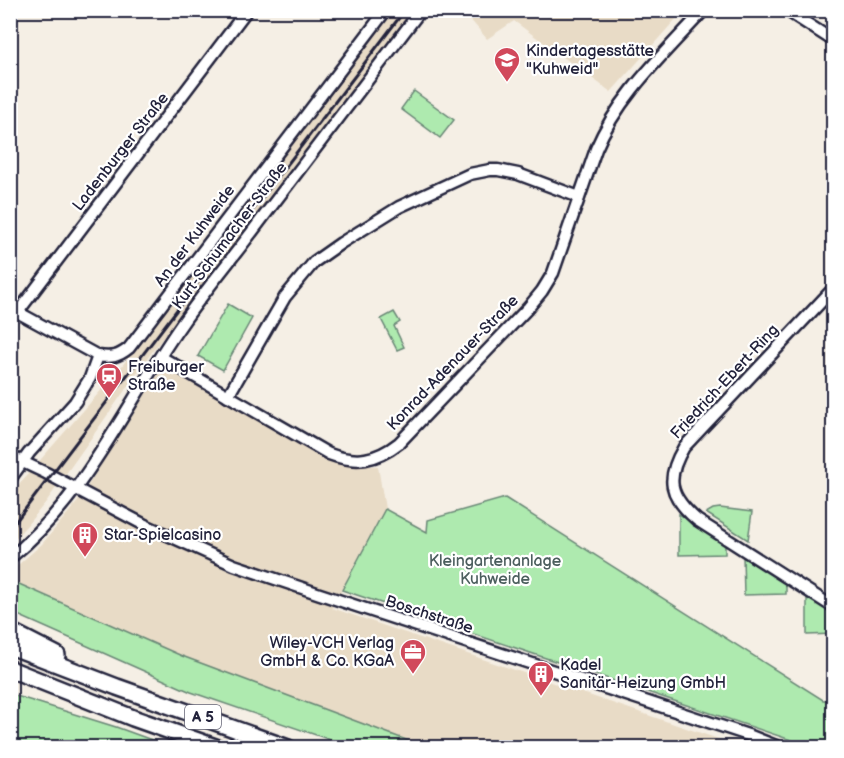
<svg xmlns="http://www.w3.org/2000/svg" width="844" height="758" viewBox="0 0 844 758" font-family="'Balsamiq Sans',sans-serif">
	<rect width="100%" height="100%" fill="#f5efe5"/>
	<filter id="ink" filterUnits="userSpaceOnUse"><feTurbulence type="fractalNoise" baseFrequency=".0167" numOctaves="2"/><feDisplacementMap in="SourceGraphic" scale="12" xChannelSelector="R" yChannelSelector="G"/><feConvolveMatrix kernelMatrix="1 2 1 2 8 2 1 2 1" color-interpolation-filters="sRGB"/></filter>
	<g filter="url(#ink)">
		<g fill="#e8dbc6">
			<polygon points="394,11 412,11 152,352 46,502 27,525 11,543 11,497 21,482 118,371"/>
			<polygon points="463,11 683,11 611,92 514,21 487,39"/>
			<polygon points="163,366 337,460 351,466 378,466 385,509 332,608 742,747 425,747 182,656 11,580 10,572 42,544 79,500"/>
		</g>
		<g fill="#aeeaaf" stroke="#688675" stroke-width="1.5">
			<polygon points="414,91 454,120 440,138 401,109"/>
			<polygon points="228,304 252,318 223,370 198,356"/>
			<polygon points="394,312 400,322 394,326 404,347 397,350 381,319"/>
			<polygon points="505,498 823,700 833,700 833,747 807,747 800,743 342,590 385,509 427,532 428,520"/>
			<polygon points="720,508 752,512 748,540 706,513 713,509"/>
			<polygon points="679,514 725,545 725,554 679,555"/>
			<polygon points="743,556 786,584 786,594 744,595"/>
			<polygon points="10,580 182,656 425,747 351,747 191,692 11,612"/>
			<polygon points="807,597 833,610 834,634 807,635"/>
			<polygon points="10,694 116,727 171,747 11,747"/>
		</g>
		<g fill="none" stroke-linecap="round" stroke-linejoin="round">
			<g stroke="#22223b" stroke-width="15">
				<g id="minor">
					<polyline points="786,10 834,41"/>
					<path d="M834 288 684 447C665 479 669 496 697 520L827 603 834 606"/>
					<path d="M10 308 98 356C111 358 118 357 129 348L386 10"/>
					<polyline points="18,312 247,10"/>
					<path d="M161 357 329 454C356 464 376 461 399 443L528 308 542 291 553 273 596 149C618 96 665 53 704 10"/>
					<polyline points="228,396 285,297 314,262 341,243 399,207 470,174 490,170 498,170 518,174 579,197"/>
					<polyline points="10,456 46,473 143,524 234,565 320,594 748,735 781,748"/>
					<polyline points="10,479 29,453 75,402 90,378 98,356"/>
					<path d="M10 558C87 496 126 403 181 325 206 289 235 255 261 220 314 150 368 80 421 10"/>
				</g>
			</g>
			<g stroke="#22223b" stroke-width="20">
				<g id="highway">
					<polyline points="10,631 57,655"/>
					<polyline points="10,646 117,687 288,748"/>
					<polyline points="10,669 133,718 218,748"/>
				</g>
			</g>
			<use href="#minor" stroke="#fff" stroke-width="10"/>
			<use href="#highway" stroke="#fff" stroke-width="15"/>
			<polyline stroke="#22223b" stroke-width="3" points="10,529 405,10"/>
		</g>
	</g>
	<defs>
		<g id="school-pin" transform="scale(1.35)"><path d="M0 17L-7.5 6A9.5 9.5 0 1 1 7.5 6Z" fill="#d1495b" stroke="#fff"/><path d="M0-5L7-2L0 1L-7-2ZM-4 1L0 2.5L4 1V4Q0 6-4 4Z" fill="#fff"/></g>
		<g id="station-pin" transform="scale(1.35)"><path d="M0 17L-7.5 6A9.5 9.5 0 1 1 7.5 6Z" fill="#d1495b" stroke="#fff"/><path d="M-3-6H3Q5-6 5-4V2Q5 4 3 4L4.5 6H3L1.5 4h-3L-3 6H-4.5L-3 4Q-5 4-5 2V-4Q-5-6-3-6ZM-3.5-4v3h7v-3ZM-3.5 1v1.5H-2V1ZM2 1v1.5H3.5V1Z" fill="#fff"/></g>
		<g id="building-pin" transform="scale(1.35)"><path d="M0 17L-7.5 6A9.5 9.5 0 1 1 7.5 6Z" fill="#d1495b" stroke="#fff"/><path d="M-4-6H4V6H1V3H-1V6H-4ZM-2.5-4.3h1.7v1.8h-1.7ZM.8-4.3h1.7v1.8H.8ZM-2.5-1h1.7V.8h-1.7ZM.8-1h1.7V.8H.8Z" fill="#fff"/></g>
		<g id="office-pin" transform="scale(1.35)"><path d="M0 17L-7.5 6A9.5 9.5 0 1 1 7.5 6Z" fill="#d1495b" stroke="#fff"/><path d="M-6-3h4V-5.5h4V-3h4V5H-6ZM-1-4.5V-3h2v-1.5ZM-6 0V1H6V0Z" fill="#fff"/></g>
	</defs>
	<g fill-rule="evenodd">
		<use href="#school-pin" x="507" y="60"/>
		<use href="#station-pin" x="109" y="376"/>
		<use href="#building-pin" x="85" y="535"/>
		<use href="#office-pin" x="413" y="652"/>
		<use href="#building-pin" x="541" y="674"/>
	</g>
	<g text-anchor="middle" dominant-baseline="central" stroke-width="4.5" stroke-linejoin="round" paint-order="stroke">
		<rect fill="#fff" stroke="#646476" stroke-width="1.5" x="185" y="705" width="36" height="24" rx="4.5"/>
		<g font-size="15" font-weight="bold" fill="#22223b">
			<text x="203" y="717">A 5</text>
		</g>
		<g font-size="16" fill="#22223b" stroke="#fff" text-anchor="start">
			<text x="526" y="51">Kindertagesstätte<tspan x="526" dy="18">"Kuhweid"</tspan></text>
			<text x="128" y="367">Freiburger<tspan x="128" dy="18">Straße</tspan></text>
			<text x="104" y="535">Star-Spielcasino</text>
			<text x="394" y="643" text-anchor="end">Wiley-VCH Verlag<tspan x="394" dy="18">GmbH &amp; Co. KGaA</tspan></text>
			<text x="560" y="665">Kadel<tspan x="560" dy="18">Sanitär-Heizung GmbH</tspan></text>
		</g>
		<g font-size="16" fill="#22223b" stroke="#fff">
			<text transform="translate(121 152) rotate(-52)">Ladenburger Straße</text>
			<text transform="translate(195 236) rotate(-53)">An der Kuhweide</text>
			<text transform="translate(230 236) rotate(-53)">Kurt-Schumacher-Straße</text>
			<text transform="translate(453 363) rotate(-46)">Konrad-Adenauer-Straße</text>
			<text transform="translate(725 382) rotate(-47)">Friedrich-Ebert-Ring</text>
			<text transform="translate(429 615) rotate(18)">Boschstraße</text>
		</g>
		<g font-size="16" fill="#4c5e5e" stroke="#fff">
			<text x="495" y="561">Kleingartenanlage<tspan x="495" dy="18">Kuhweide</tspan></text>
		</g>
	</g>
	<rect width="844" height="758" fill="none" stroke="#fff" stroke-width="36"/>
	<rect x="18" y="18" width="808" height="722" fill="none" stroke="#22223b" stroke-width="2" filter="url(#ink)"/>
</svg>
